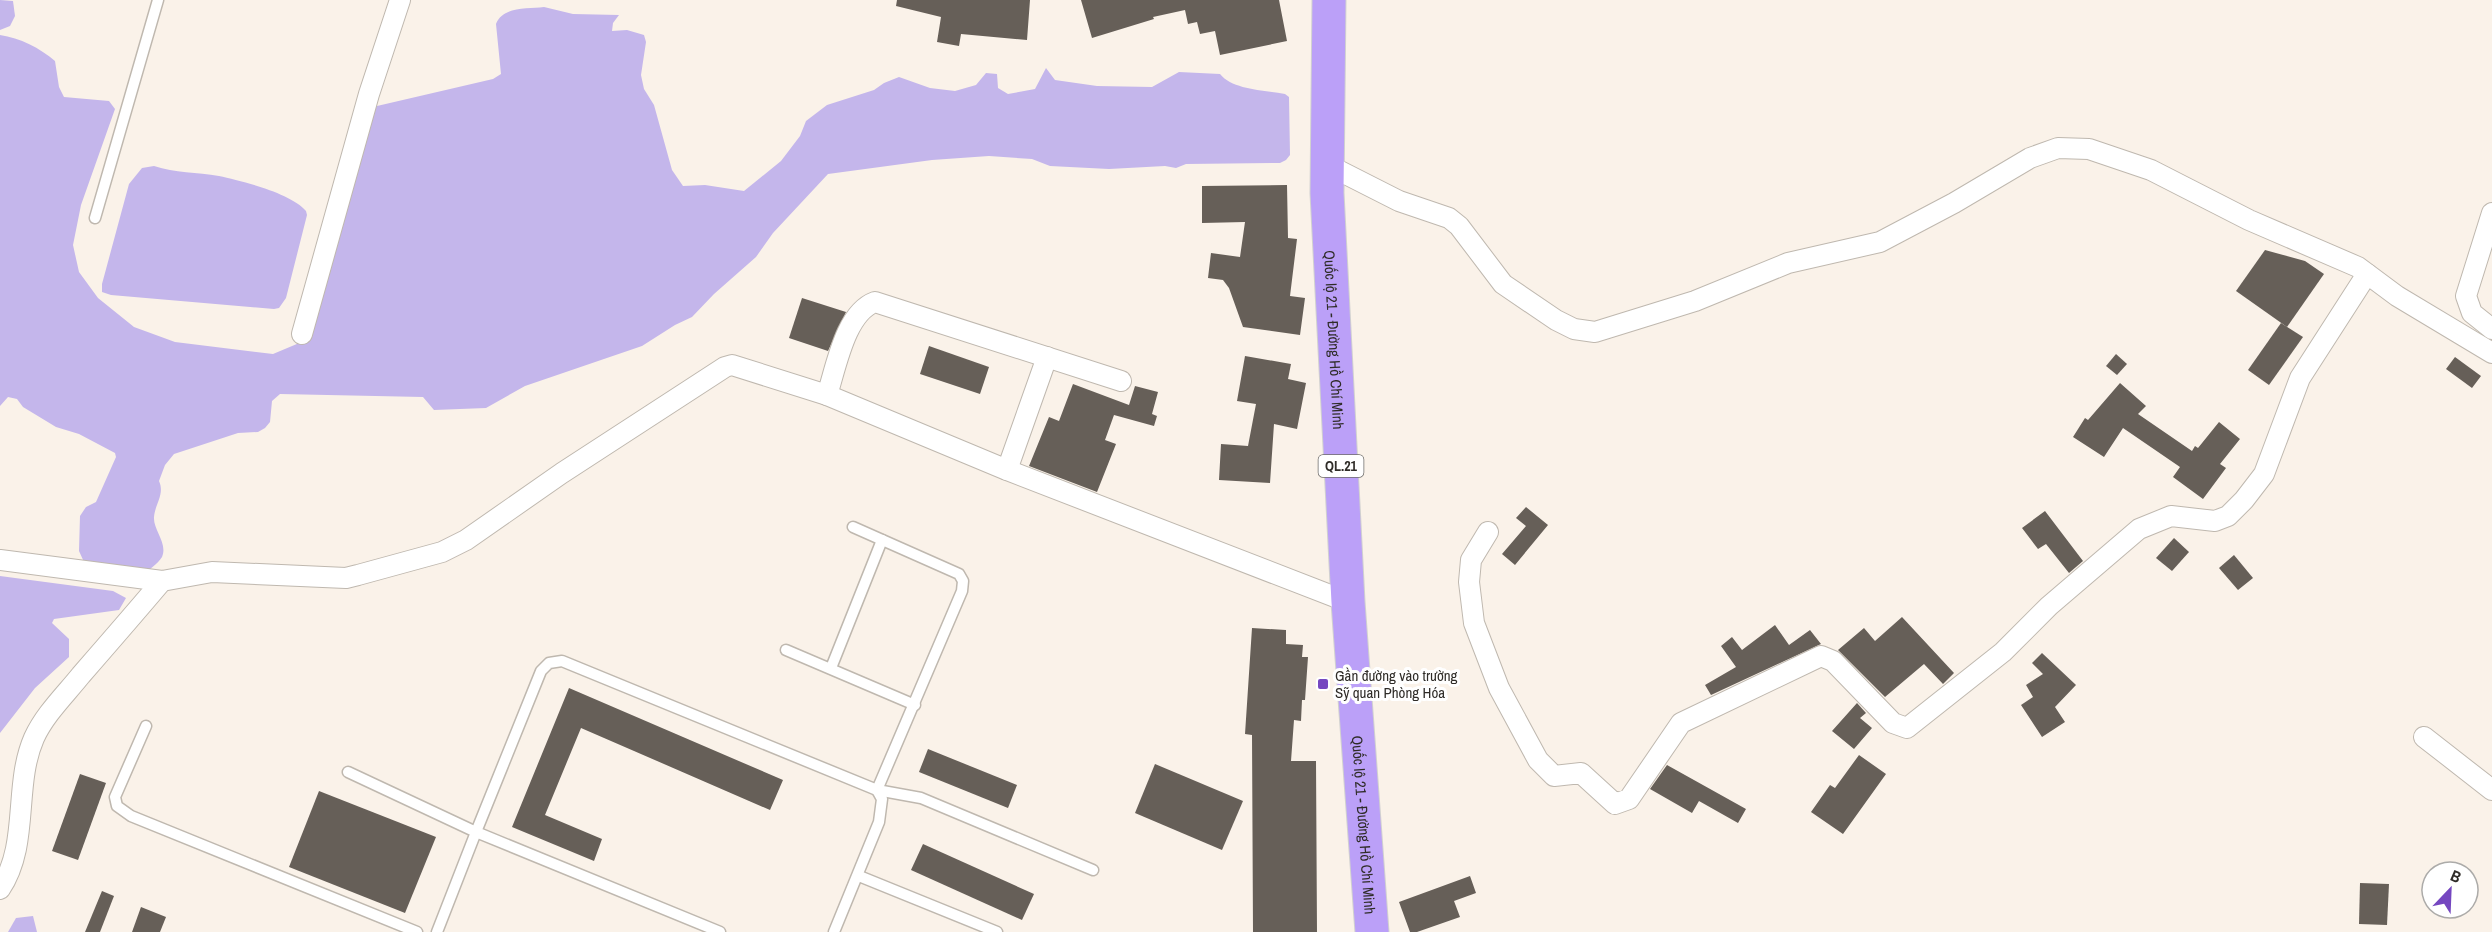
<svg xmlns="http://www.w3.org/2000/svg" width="2492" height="932" viewBox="0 0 2492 932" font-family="'Archivo Narrow',sans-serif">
	<rect width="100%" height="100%" fill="#faf2e9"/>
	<g fill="#c4b6eb">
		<polygon points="0,0 13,1 15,16 10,26 0,30"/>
		<path d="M544 7 573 14 619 15 613 23 612 31 627 30 644 35 646 42 641 75 644 89 654 105 672 170 683 186 705 185 744 191 781 161 800 136 806 121 827 105 874 90 884 83 899 77 930 88 955 91 976 85 986 73 997 74 998 88 1008 94 1035 89 1046 68 1055 80 1097 86 1152 87 1179 72 1220 74C1233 90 1264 90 1285 94L1289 97 1290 155 1286 160 1280 163 1186 164 1176 168 1165 166 1109 169 1050 166 1032 159 989 156 932 160 828 174 773 233 756 257 714 294 692 317 675 325 642 346 525 386 486 408 434 410 423 397 280 394 272 401 270 422 265 428 258 432 238 433 174 454 165 465 159 481C165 494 155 504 154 517 153 530 168 543 162 557 158 564 147 571 141 576L84 562 79 551 80 516 86 507 96 502 116 457 115 453 79 434 56 427 23 407 17 399 8 397 0 406V35C20 38 40 48 55 61L59 87 64 97 109 101 115 109 81 205 73 245 79 272 98 298 134 327 175 342 273 354 304 341 371 117 377 106 493 79 501 74 496 24C503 6 528 9 544 7Z"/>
		<path d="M154 166C175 173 197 172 219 176 242 181 291 193 306 211L307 215 286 298 279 308 274 309 111 295 102 292V284L129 184 142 168Z"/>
		<polygon points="0,576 113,591 126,598 119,610 54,619 52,623 69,639 69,657 35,688 0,733"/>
		<polygon points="33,916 37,932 8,932 16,918"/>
	</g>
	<g fill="#665f58">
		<polygon points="897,0 1030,0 1027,40 961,34 959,46 937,42 941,17 896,6"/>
		<polygon points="1081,0 1279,0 1287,41 1220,55 1215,31 1200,34 1197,22 1188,24 1185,10 1153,17 1154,19 1092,38"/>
		<polygon points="1287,185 1288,238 1297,239 1290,296 1305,298 1300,335 1243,327 1229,288 1223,280 1208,278 1211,253 1240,257 1245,222 1202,223 1202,186"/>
		<polygon points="2265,250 2305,261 2324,274 2287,327 2236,291"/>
		<polygon points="802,298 846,312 828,351 789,338"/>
		<polygon points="2281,323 2303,337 2269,385 2248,370"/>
		<polygon points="929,346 989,367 980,394 920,374"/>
		<polygon points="2116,354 2127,364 2117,375 2106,366"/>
		<polygon points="1245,356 1291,364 1288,379 1306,383 1297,429 1274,424 1270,483 1219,480 1221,444 1248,446 1256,404 1237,401"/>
		<polygon points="2455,357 2481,376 2472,388 2446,369"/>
		<polygon points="2120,383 2146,406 2138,414 2192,451 2195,446 2198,448 2219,422 2240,439 2220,464 2226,468 2203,499 2173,477 2180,467 2123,428 2104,457 2073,437 2085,418 2088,420"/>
		<polygon points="1073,384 1129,405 1135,386 1158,392 1152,414 1157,416 1154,426 1114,415 1105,440 1116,444 1097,492 1029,466 1049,417 1059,421"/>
		<polygon points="1526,507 1548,525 1515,565 1502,554 1526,526 1516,518"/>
		<polygon points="2045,511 2083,561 2069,573 2046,544 2038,549 2022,528"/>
		<polygon points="2174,538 2189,552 2172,571 2156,558"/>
		<polygon points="2234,555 2253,578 2238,590 2219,568"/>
		<polygon points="1902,617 1954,673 1943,684 1924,664 1885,697 1838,650 1864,628 1875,641"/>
		<polygon points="1775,625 1789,645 1810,630 1821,644 1711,695 1705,685 1736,667 1721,646 1732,637 1742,650"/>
		<polygon points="1252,628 1286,630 1286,644 1303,645 1302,657 1308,657 1305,700 1302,700 1301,721 1294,720 1291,761 1316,761 1317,932 1253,932 1252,735 1245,734"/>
		<polygon points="2042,653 2076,685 2055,707 2065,722 2042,737 2021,705 2033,697 2026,685 2043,674 2032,663"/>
		<polygon points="569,688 783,780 770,810 581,728 545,815 602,839 594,861 512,827"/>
		<polygon points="1857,703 1866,713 1860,718 1872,728 1854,749 1832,731"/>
		<polygon points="928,749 1017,785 1008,808 919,772"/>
		<polygon points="1859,755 1886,774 1843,834 1811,812 1830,785 1835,788"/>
		<polygon points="1155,764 1243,801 1222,850 1135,813"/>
		<polygon points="1667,765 1746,809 1738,823 1699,801 1692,813 1650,789"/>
		<polygon points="80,774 106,783 78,860 52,851"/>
		<polygon points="319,791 436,837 405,913 289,867"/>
		<polygon points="923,844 1034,894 1022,920 911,870"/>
		<polygon points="1470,876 1476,893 1454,901 1460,917 1417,932 1410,932 1399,902"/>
		<polygon points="2360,883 2389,884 2387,925 2359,924"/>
		<polygon points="102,891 114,896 100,932 85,932"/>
		<polygon points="141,907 166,917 160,932 132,932"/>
	</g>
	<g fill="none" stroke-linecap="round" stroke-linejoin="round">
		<g stroke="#bfb8af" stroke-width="13">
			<g id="lane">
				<polyline points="95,218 158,0"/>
				<polyline points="786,650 915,705"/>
				<polyline points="831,668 882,540"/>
				<polyline points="146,726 115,797 117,806 131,816 417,932"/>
				<polyline points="348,772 476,832 437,932"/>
				<polyline points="877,790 921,798 1093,870"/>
				<polyline points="859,876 997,932"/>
				<polyline points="720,932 476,832 541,671 549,663 562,661 877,790 962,591 963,581 959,574 853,527"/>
				<polyline points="834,932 879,822 882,799 877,790"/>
			</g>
		</g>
		<g stroke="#bfb8af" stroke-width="22">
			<g id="street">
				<polyline points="1328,165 1399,201 1449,218 1459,226 1503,284 1556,320 1574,329 1595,332 1695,301 1788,263 1880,242 1954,203 2030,158 2058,148 2089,149 2151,170 2249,220 2358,267 2397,296 2492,353"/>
				<polyline points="2492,213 2466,296 2472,313 2492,329"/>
				<polyline points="302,334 369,94 400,0"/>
				<path d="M827 395C836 368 845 313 875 302L1121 381"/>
				<polyline points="1007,470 1047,357"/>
				<polyline points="1488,532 1471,560 1469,582 1474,623 1499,688 1538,760 1554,776 1581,773 1615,804 1629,799 1681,723 1821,656 1833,661 1893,723 1907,728 2003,652 2049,606 2139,529 2171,516 2215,521 2228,516 2244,500 2264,474 2300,378 2367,274"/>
				<polyline points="0,560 162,581 212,572 346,578 358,575 442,552 466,540 562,473 725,367 732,365 827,395 1007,470 1348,602"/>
				<polyline points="2424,737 2492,790"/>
				<path d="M0 889C30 844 13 786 34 738 45 714 65 695 81 675 108 644 135 613 162 581"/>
			</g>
		</g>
		<g stroke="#d1d1d0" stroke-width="35">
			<g id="highway">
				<path id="s1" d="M1329 0 1327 193 1348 602 1372 932"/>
			</g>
		</g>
		<use href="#lane" stroke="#fff" stroke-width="10"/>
		<use href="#street" stroke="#fff" stroke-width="20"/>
		<use href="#highway" stroke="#bba0f8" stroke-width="33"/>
	</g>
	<rect fill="#7547c0" stroke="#fff" stroke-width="2" x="1317" y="678" width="12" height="12" rx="3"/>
	<g text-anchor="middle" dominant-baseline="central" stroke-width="6" stroke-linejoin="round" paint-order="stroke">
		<rect fill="#fff" stroke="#6d6b68" stroke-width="1.5" x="1318.5" y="455" width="45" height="22" rx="4.5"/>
		<g font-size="14" font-weight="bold" fill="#2f2c28">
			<text x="1341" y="466">QL.21</text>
		</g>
		<g font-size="15" fill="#2f2c28" stroke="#fff">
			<text stroke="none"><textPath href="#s1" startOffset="340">Quốc lộ 21 - Đường Hồ Chí Minh</textPath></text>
			<text stroke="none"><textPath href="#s1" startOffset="826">Quốc lộ 21 - Đường Hồ Chí Minh</textPath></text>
		</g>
		<g font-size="15" fill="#2f2c28" stroke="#fff" text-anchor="start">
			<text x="1335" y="675">Gần đường vào trường<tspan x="1335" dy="17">Sỹ quan Phòng Hóa</tspan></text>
		</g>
	</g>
	<g transform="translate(2450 890) rotate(23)"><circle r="28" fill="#ffffff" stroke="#acaba9" stroke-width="1.5"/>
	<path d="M0-4.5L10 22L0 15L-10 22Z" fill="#7547c0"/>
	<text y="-9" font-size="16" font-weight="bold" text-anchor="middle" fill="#2f2c28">B</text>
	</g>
</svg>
